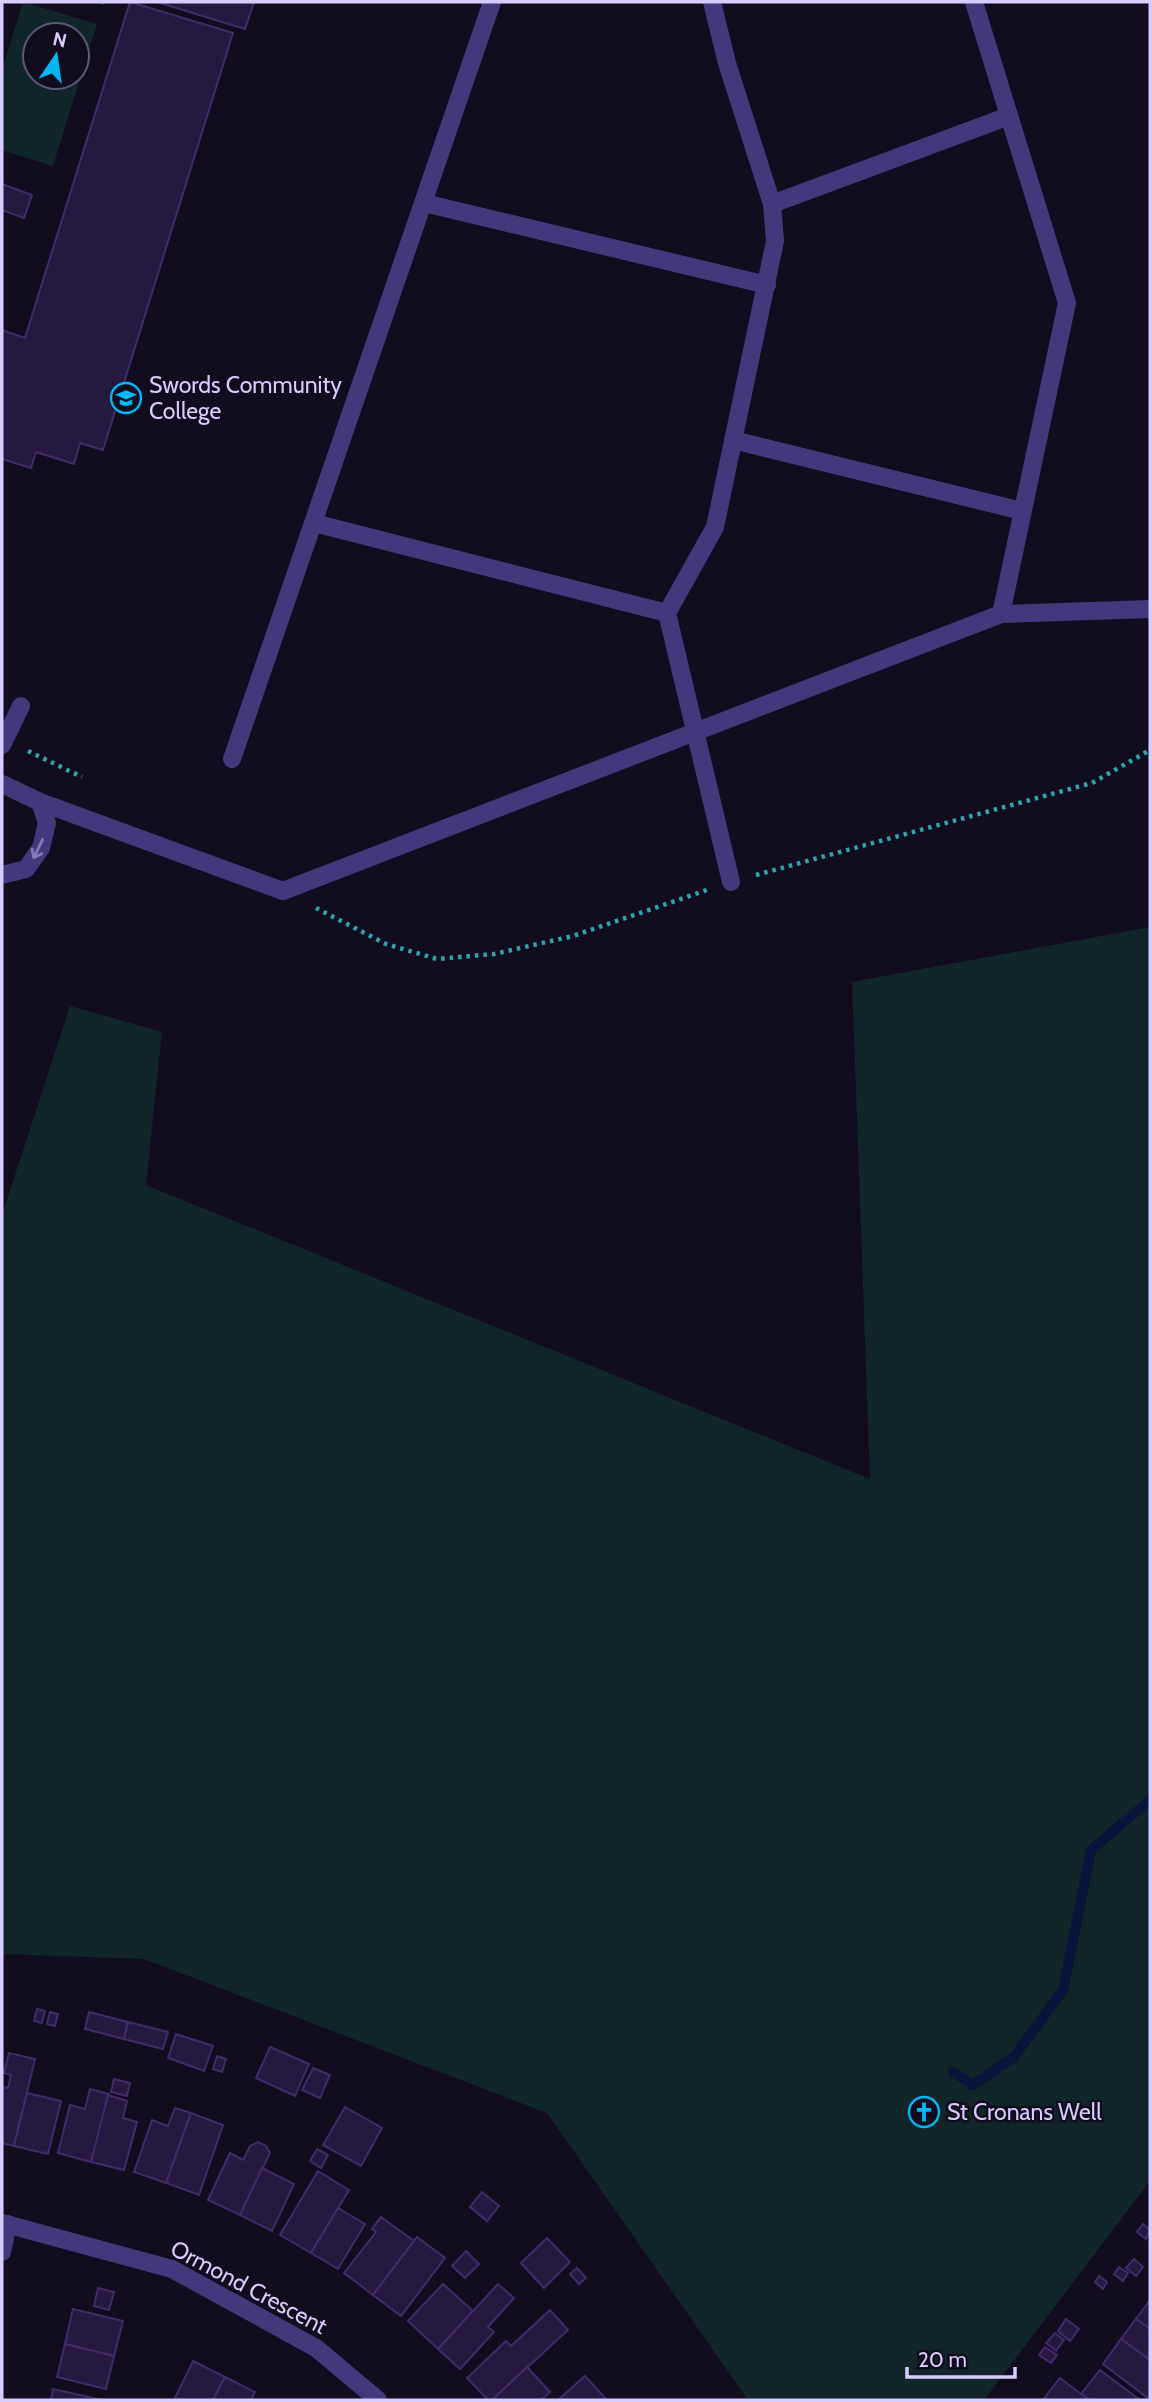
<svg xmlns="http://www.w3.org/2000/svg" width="1152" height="2402" viewBox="0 0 1152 2402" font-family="Cabin,sans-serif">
	<rect width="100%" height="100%" fill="#120c1f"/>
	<g fill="#102628" fill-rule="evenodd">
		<path d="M23 2 97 24 53 166 2 150V70ZM35 35H77V77H35Z"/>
		<polygon points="1150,927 1150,2181 984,2400 748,2400 547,2113 144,1959 2,1954 2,1215 70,1006 162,1032 146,1185 870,1479 852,982"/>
	</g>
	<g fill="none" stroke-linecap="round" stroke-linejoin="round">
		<polyline stroke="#09143b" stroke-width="10" points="953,2072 973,2085 1014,2057 1063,1990 1091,1850 1150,1800"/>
	</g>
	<g fill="#26193f" stroke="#412b6b" stroke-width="2">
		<polygon points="130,2 233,33 103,450 80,443 74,464 36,452 31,468 2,459 2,330 25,338"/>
		<polygon points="157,2 254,2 245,29"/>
		<polygon points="2,184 32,195 24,218 2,210"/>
		<polygon points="37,2009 45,2011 42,2023 34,2021"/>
		<polygon points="50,2012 58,2014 55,2026 47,2024"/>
		<polygon points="89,2012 128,2022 124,2039 85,2029"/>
		<polygon points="128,2022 168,2032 163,2049 124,2039"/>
		<polygon points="176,2034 213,2046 204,2071 168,2058"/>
		<polygon points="270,2047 309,2064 295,2096 256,2078"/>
		<polygon points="9,2053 35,2059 14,2146 2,2143 2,2087 8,2088 11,2075 4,2073"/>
		<polygon points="217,2056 226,2059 222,2072 213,2069"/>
		<polygon points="313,2068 330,2075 320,2098 302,2090"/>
		<polygon points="114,2079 130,2083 127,2096 111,2092"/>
		<polygon points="90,2089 109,2094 91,2162 58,2153 70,2105 85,2109"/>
		<polygon points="27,2093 61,2101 48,2154 14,2146"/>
		<polygon points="108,2095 127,2101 123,2118 137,2122 124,2170 91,2162"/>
		<polygon points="345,2107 382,2128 361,2166 323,2145"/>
		<polygon points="175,2108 191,2113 166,2183 134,2172 152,2120 168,2126"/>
		<polygon points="191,2113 223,2125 199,2195 166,2183"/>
		<polygon points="258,2142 266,2146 270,2153 240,2215 208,2200 230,2153 243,2160 250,2146"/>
		<polygon points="317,2149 328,2155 321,2168 310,2161"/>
		<polygon points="262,2168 294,2184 272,2231 240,2215"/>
		<polygon points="318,2171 349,2190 311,2253 280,2235"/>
		<polygon points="482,2192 499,2206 487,2221 470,2207"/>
		<polygon points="338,2208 365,2224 338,2269 311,2253"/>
		<polygon points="381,2217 414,2241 373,2295 344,2273 376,2232 372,2229"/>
		<polygon points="1143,2224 1150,2230 1146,2239 1137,2232"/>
		<polygon points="417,2237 445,2258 401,2316 373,2295"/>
		<polygon points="547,2238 570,2262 544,2288 521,2263"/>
		<polygon points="466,2251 479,2264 465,2278 452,2266"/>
		<polygon points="1134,2259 1143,2267 1136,2276 1126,2268"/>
		<polygon points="1119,2267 1128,2273 1123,2281 1114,2274"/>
		<polygon points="577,2268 586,2278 579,2284 570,2274"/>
		<polygon points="1099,2276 1107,2282 1103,2289 1095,2282"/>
		<polygon points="443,2284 473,2311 438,2349 408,2321"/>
		<polygon points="498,2284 514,2298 488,2327 494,2332 460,2369 438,2349"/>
		<polygon points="98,2288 114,2292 109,2310 94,2306"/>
		<polygon points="1150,2300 1150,2329 1136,2319"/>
		<polygon points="73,2309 123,2321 114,2356 65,2344"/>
		<polygon points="550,2310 568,2330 492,2400 488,2400 467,2378 506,2341 511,2346"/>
		<polygon points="1066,2319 1079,2329 1070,2341 1058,2331"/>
		<polygon points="1136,2319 1150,2329 1150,2360 1121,2339"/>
		<polygon points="1055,2333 1064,2340 1056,2351 1046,2343"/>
		<polygon points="1121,2339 1150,2360 1149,2399 1103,2364"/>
		<polygon points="65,2344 114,2356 106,2389 57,2377"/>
		<polygon points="1045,2347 1057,2355 1051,2363 1039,2355"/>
		<polygon points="193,2361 225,2377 213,2400 174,2400"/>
		<polygon points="527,2367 550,2392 541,2400 492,2400"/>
		<polygon points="1100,2370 1140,2400 1090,2400 1081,2394"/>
		<polygon points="585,2376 607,2400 558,2400"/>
		<polygon points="225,2377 255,2392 251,2400 213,2400"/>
		<polygon points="1060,2378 1081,2394 1090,2400 1043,2400"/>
		<polygon points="53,2389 102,2400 51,2400"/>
	</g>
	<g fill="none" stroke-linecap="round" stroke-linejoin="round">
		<g stroke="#2ea4af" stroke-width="4.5" stroke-dasharray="3.5 5" stroke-linecap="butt">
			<polyline points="102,2 103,2"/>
			<polyline points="28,751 82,777"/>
			<polyline points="756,875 1092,783 1150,750"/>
			<polyline points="316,908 386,944 437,959 494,954 573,936 707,890"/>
		</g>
		<polyline stroke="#44387d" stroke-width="18" points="2,745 21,706"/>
		<g stroke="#44387d" stroke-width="18">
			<polyline points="712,2 727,63 772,204 775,241 715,527 667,613 731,882"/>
			<polyline points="974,2 1067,303 1001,614"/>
			<polyline points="424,203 767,285"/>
			<polyline points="772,204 1009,116"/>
			<polyline points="733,440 1022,511"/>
			<polyline points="314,523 667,613"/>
			<polyline points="232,759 492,2"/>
			<polyline points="2,784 40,802 283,891 1001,614 1150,609"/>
			<polyline points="2,875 26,869 41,848 47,823 40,802"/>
			<polyline points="2,2223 172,2269 316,2348 378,2400"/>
			<polyline points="2,2252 8,2224"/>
		</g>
	</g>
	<defs><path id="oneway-shaft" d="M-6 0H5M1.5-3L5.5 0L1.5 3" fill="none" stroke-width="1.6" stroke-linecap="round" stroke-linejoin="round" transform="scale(1.75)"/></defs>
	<use stroke="#877ab7" href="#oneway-shaft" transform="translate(38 849) rotate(116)"/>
	<defs>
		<g id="school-ring" transform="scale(1.575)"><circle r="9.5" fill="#120c1f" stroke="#02b8f3" stroke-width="1.5"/><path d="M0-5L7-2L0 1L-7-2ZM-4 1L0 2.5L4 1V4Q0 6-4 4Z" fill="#02b8f3"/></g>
		<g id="church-ring" transform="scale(1.575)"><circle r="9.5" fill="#120c1f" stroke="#02b8f3" stroke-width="1.5"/><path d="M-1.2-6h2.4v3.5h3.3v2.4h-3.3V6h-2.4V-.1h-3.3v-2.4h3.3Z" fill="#02b8f3"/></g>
	</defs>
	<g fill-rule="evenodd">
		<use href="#school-ring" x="126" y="398"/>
		<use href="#church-ring" x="924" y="2112"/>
	</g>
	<g text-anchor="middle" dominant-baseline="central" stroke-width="5" stroke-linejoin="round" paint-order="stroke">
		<g font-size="23" fill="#d8cbfe" stroke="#120c1f" text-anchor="start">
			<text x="149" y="385">Swords Community<tspan x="149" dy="26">College</tspan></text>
			<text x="947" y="2112">St Cronans Well</text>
		</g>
		<g font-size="23" fill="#d8cbfe" stroke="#120c1f">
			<text transform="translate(249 2287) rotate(28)">Ormond Crescent</text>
		</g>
	</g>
	<rect width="1152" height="2402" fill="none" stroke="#d8cbfe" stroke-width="7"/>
	<g transform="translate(56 56) rotate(13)"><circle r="33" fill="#120c1f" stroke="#615878" stroke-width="2"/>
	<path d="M0-5L12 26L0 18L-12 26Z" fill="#02b8f3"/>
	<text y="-10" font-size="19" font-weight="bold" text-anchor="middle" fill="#d8cbfe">N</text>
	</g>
	<path d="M907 2367v10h108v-10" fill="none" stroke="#d8cbfe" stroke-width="3.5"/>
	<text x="918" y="2367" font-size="21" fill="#d8cbfe" stroke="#120c1f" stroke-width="5" paint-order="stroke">20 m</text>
</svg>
